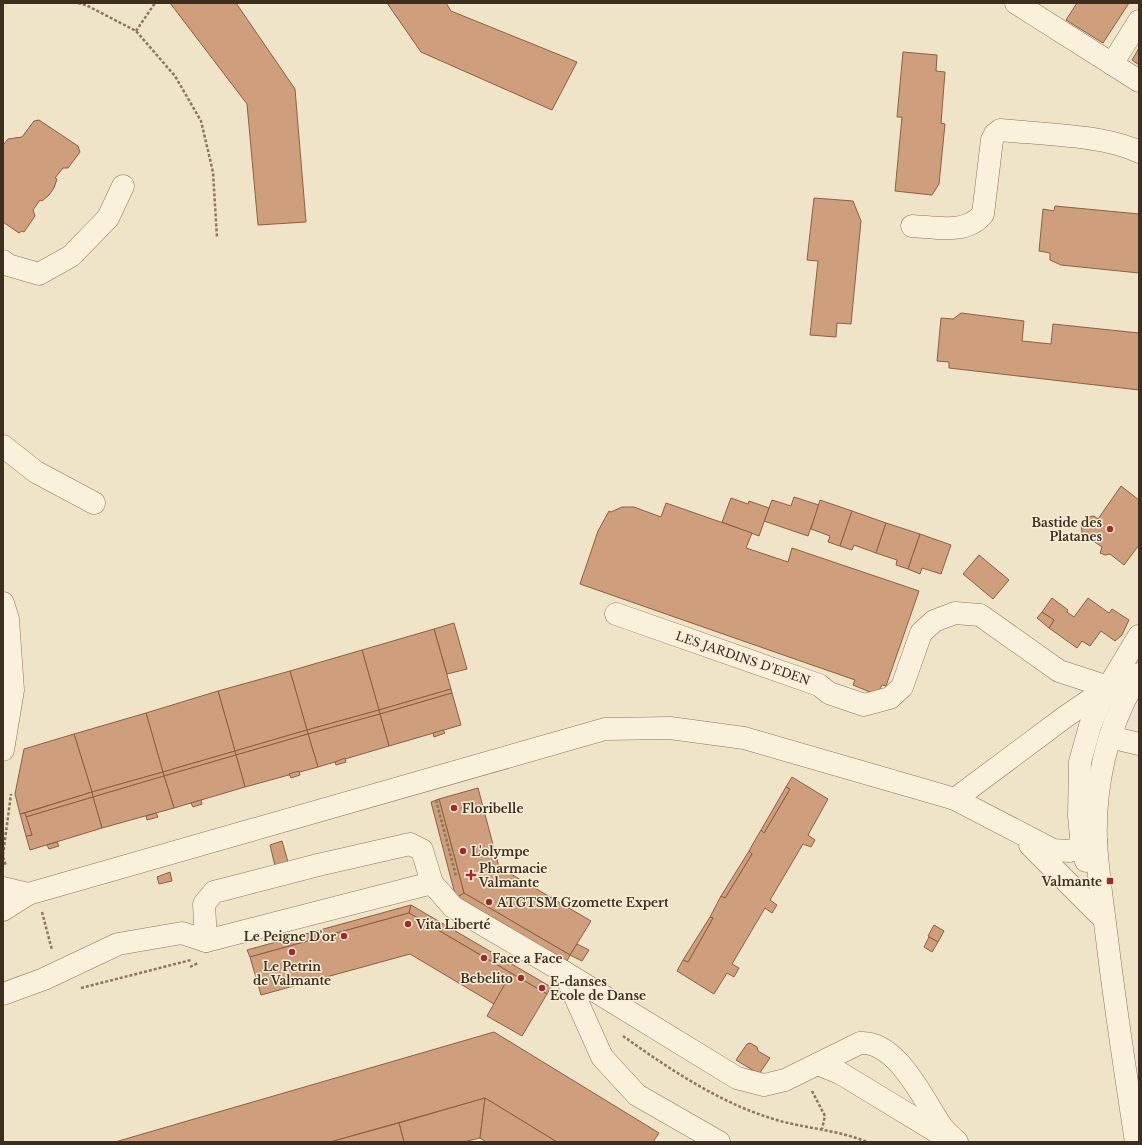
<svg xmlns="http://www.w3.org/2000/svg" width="1142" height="1145" viewBox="0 0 1142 1145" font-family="'Libre Baskerville',serif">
	<rect width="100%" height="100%" fill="#f0e4c8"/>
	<g fill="#cf9f7d" stroke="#8d5f41">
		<polygon points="170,3 236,3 295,89 306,222 258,225 247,104"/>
		<polygon points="387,3 446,3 451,11 577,62 552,110 421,52"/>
		<polygon points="1077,3 1129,3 1103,43 1066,20"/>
		<polygon points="1139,48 1139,65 1132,60"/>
		<polygon points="903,52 937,55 936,71 945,72 941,123 945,124 939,184 932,195 895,191 902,117 897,117"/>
		<polygon points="39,120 78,146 80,152 68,168 63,168 55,178 57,179 54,188 49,195 42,201 40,200 33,210 35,216 24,232 22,231 19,233 3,222 3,145 8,139 22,137 34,121"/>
		<polygon points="814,198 853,201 861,221 851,324 837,323 836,337 810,335 818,261 807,260"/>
		<polygon points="1055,206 1139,214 1139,273 1061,265 1050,260 1050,253 1039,251 1043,209 1054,211"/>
		<polygon points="961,313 1024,321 1022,341 1051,344 1053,324 1139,333 1139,390 949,368 949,362 937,361 941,318 953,319"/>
		<polygon points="1121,486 1139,500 1139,545 1124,565 1110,554 1105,555 1100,553 1102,547 1082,533 1081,524 1086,517 1094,516 1098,519"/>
		<polygon points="794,497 819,505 808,536 764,521 772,500 791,506"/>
		<polygon points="731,498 748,504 749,501 769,508 759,536 722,522"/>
		<polygon points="820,500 852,511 840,546 828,542 830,536 811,529"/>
		<polygon points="666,503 752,533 746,548 788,562 792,548 919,591 886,686 882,685 877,695 853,685 855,680 580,584 598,531 609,511 611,512 622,507 634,507 661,517"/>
		<polygon points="852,511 886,523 876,553 854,545 852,550 840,546"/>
		<polygon points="886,523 920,534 908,569 896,565 897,560 876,553"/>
		<polygon points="920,534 951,545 941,574 922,568 920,574 908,569"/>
		<polygon points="979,555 1009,580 993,599 963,574"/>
		<polygon points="1052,598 1068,610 1067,612 1074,617 1088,598 1109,613 1112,609 1129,620 1122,635 1115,641 1101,631 1090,646 1082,641 1077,648 1049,628 1054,620 1042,612"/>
		<polygon points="1042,612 1054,620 1049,628 1037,618"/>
		<polygon points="454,623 467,669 447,674 434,629"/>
		<polygon points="434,629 451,689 379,710 362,650"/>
		<polygon points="362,650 379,710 307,730 290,671"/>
		<polygon points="290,671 307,730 235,751 218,691"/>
		<polygon points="451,689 452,693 380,714 379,710"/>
		<polygon points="218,691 235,751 163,772 146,713"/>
		<polygon points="452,693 461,725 389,746 380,714"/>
		<polygon points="379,710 380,714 308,734 307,730"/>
		<polygon points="146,713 163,772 92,792 74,734"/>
		<polygon points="380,714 389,746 318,767 308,734"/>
		<polygon points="307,730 308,734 236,755 235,751"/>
		<polygon points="443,730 445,733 434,737 433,733"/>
		<polygon points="74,734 92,792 20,814 15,794 24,749"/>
		<polygon points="308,734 318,767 245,787 236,755"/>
		<polygon points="235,751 236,755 164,776 163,772"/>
		<polygon points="236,755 245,787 174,808 164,776"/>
		<polygon points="345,758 346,762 336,765 335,762"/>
		<polygon points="299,771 300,775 291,778 289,774"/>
		<polygon points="163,772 164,776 93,797 92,792"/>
		<polygon points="164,776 174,808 102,828 93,797"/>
		<polygon points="792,777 828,799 808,835 815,840 811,847 803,844 770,900 777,905 772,913 765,908 732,964 739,968 734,977 727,973 714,994 677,971 683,960 688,962 713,918 710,917 721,896 725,898 752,854 749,851 754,842 761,830 764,833 790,789 786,787"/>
		<polygon points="786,787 790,789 764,833 761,830"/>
		<polygon points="478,788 499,867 591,921 570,955 464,893 439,799"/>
		<polygon points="92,792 93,797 26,817 25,813"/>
		<polygon points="93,797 102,828 30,850 26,836 32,835 26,817"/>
		<polygon points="439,799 464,893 456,898 431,802"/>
		<polygon points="201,800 202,804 193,807 191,803"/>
		<polygon points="25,813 32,835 26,836 20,814"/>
		<polygon points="156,813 158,817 147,820 146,816"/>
		<polygon points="282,841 288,862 275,866 270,845"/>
		<polygon points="57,842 59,846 49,849 47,845"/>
		<polygon points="749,851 752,854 725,898 721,896"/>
		<polygon points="170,872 172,881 159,884 157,877"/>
		<polygon points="464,893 570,955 567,961 456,898"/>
		<polygon points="411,905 409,913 250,957 247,950"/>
		<polygon points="411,905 551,987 547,994 409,913"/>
		<polygon points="409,913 511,973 494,1004 410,954 261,995 250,957"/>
		<polygon points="710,917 713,918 688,962 683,960"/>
		<polygon points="934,925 944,931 938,942 928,936"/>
		<polygon points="929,937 938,942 932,952 924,947"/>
		<polygon points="577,944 589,950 582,961 570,955"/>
		<polygon points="511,973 547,994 522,1036 487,1016"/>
		<polygon points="494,1032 659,1133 653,1142 557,1142 485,1098 330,1142 115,1142"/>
		<polygon points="750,1043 757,1047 758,1051 770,1058 759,1074 736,1060 747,1044"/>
		<polygon points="485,1098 480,1138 463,1142 404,1142 399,1123"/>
		<polygon points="485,1098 557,1142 486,1142 480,1138"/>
		<polygon points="399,1123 404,1142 330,1142"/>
	</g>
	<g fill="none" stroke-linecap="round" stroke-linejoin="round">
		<g stroke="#8d765c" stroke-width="23">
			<g id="minor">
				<polyline points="1016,3 1139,81"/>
				<polyline points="1112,64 1139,21"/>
				<path d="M912 226C936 227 966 235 983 214L992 140 995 134 1000 130C1039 134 1105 135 1139 152"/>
				<polyline points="3,261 8,265 39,274 71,256 108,218 123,186"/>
				<polyline points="3,446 36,472 94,503"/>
				<polyline points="3,603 8,619 13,690 3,750"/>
				<polyline points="616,614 819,685 829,693 864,705 890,698 902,687 921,633 934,621 955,613 980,615 1059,671 1108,687"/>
				<polyline points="1110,737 1139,744"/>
				<polyline points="955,799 1065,717 1106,689"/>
				<polyline points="1030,845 1099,914"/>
				<polyline points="1086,861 1082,847 1079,816 1080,762 1090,726 1101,699 1139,636"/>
				<polyline points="3,888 28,894 605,729 670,728 744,738 955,799 1053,850 1070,851 1096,841"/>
				<polyline points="3,910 28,894"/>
				<path d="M206 941 204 904 214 892 318 865 410 844 422 850 432 883 453 907 564 972 737 1078 764 1085 785 1080 860 1043C896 1040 923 1098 940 1124 944 1131 951 1136 957 1142"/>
				<polyline points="564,972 602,1057 637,1095 719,1142"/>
				<polyline points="3,994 44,979 118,944 182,933 206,941 432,883"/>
				<polyline points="818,1064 840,1073 947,1138"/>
				<path d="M1136 1142C1126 1077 1116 1012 1108 947 1104 912 1098 877 1096 842 1094 783 1108 723 1139 674"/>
			</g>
		</g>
		<g stroke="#8d765c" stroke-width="2.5" stroke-dasharray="3 2" stroke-linecap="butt">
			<polyline points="78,3 86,5 136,31 175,76 201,121 213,172 217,238"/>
			<polyline points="136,31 155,3"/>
			<polyline points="436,800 456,876"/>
			<polyline points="3,855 11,794"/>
			<polyline points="3,857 6,866"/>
			<polyline points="42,912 52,950"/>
			<polyline points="190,967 198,963"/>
			<polyline points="81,988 191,960"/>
			<path d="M623 1036C672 1071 726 1107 784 1122 812 1129 841 1131 867 1142"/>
			<polyline points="812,1091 825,1116 822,1129"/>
		</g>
		<use href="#minor" stroke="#faf1dc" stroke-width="22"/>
	</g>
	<g fill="#9e2a2b" stroke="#f7eed8" stroke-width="1.5">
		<circle cx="1110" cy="529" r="4"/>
		<circle cx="454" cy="808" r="4"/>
		<circle cx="463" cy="851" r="4"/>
		<path d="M469 869h4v4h4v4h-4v4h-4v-4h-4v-4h4z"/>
		<rect x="1106" y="877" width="8" height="8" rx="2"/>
		<circle cx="489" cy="902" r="4"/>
		<circle cx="408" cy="924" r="4"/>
		<circle cx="344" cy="936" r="4"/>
		<circle cx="292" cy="952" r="4"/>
		<circle cx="484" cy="958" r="4"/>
		<circle cx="521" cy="978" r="4"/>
		<circle cx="542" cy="988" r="4"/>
	</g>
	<g text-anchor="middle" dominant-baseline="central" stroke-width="3" stroke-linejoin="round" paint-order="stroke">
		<g font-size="12" font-weight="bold" fill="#3d2e20" stroke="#f7eed8" text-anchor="start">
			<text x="1102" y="522" text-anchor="end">Bastide des<tspan x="1102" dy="14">Platanes</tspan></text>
			<text x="462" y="808">Floribelle</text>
			<text x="471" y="851">L'olympe</text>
			<text x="479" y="868">Pharmacie<tspan x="479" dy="14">Valmante</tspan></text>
			<text x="1102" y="881" text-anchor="end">Valmante</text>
			<text x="497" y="902">ATGTSM Gzomette Expert</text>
			<text x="416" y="924">Vita Liberté</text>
			<text x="336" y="936" text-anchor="end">Le Peigne D'or</text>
			<text x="492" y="958">Face a Face</text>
			<text x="292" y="966" text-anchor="middle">Le Petrin<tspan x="292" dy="14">de Valmante</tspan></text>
			<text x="513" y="978" text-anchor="end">Bebelito</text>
			<text x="550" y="981">E-danses<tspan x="550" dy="14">Ecole de Danse</tspan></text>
		</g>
		<g font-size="12" fill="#3d2e20" stroke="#f7eed8">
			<text transform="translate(743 658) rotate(19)">LES JARDINS D'EDEN</text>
		</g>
	</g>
	<rect width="1142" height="1145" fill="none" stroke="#3d2e20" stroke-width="8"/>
</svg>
